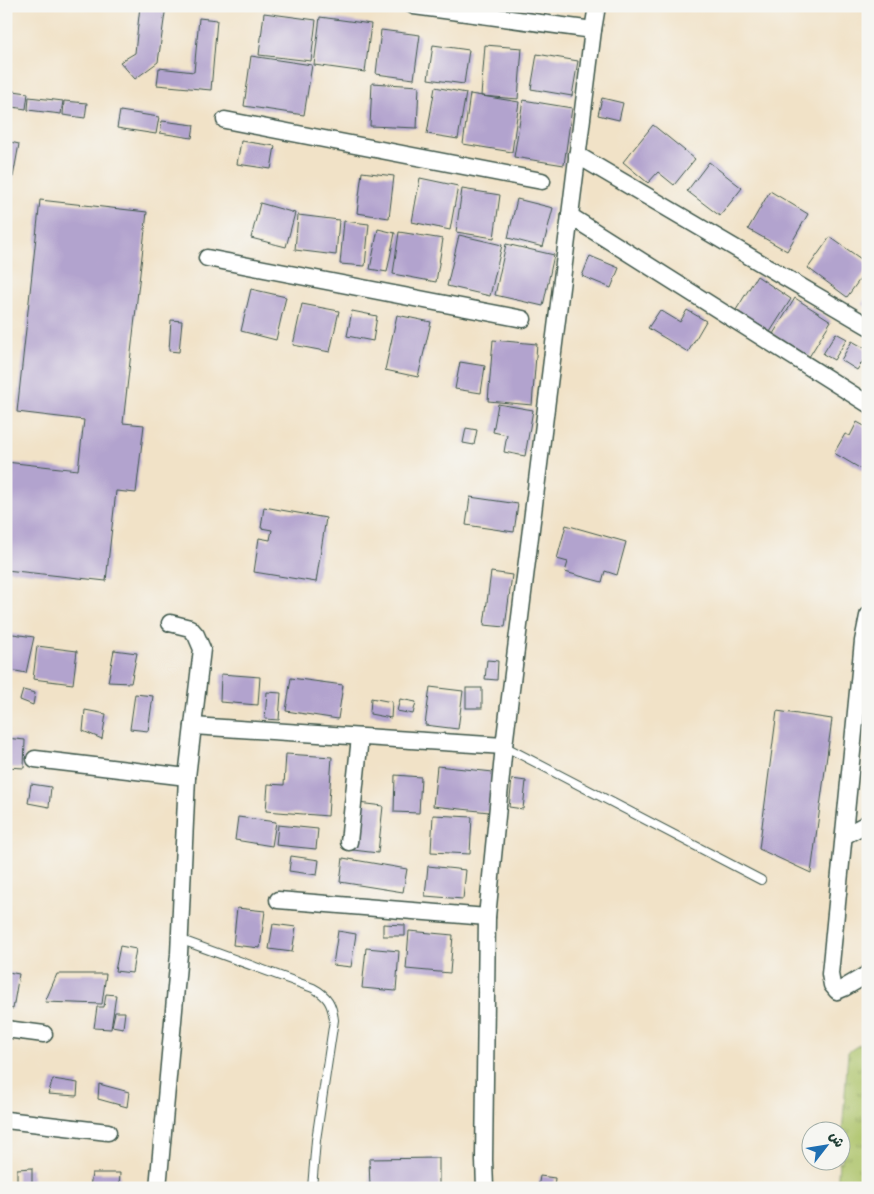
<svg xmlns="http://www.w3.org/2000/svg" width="874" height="1194" viewBox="0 0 874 1194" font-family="'Gochi Hand','Playpen Sans Arabic',sans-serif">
	<defs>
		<pattern id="grass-tufts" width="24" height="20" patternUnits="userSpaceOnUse" patternTransform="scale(1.25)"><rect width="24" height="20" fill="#acc267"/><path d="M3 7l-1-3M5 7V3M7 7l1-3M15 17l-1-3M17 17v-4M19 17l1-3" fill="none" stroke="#8b9f56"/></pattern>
	</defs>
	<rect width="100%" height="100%" fill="#f6f6f2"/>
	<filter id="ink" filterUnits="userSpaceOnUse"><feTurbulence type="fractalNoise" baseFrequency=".02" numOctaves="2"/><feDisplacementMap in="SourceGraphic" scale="10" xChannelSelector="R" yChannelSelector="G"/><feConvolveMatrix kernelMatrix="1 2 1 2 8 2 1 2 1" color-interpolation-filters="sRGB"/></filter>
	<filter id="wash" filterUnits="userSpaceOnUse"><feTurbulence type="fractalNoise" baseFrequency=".0096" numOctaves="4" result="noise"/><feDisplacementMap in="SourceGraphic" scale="20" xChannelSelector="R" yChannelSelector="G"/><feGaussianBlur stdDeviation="1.12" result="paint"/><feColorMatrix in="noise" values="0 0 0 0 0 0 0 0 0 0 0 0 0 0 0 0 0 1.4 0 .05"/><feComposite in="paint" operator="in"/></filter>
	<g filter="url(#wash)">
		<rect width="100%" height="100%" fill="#f1e2c7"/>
		<polygon fill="url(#grass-tufts)" stroke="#66804e" points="868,1039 868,1188 837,1188 839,1162 842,1162 842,1135 848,1052"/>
		<g id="blocks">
			<g fill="#b2a3ce">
				<polygon points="140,6 166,6 158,62 135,79 120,62 135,53"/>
				<polygon points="515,6 531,6 531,10 515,7"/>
				<polygon points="264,13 316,20 311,61 259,55"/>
				<polygon points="320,17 371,24 365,72 314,65"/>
				<polygon points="199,18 217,20 211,90 157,85 159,68 194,72"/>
				<polygon points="381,30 420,35 414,79 376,74"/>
				<polygon points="433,45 469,50 464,84 428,79"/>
				<polygon points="485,45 522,48 518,99 481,96"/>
				<polygon points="537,54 578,61 572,96 531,89"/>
				<polygon points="251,56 312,65 304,115 244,106"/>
				<polygon points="372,83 419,86 417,128 370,126"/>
				<polygon points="435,87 466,93 458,139 427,134"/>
				<polygon points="6,90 28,93 26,109 6,106"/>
				<polygon points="470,94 519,102 512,152 463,144"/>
				<polygon points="29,97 63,101 61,114 28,110"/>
				<polygon points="602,98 623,103 619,120 598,115"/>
				<polygon points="523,100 572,108 564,165 514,157"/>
				<polygon points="64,101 87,103 85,118 63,115"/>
				<polygon points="120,111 159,117 156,134 117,128"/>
				<polygon points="162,121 194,125 192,138 160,133"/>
				<polygon points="653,125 695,159 674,185 658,172 648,183 623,162"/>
				<polygon points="6,141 19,144 13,177 6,176"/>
				<polygon points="241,141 275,146 271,169 237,164"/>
				<polygon points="709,162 742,188 720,216 687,191"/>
				<polygon points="362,172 394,176 389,218 357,213"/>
				<polygon points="420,178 458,186 450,230 412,222"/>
				<polygon points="462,189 500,195 494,238 456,232"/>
				<polygon points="770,191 808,214 787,251 748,229"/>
				<polygon points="517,199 553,208 543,247 508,238"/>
				<polygon points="40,200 147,212 123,423 144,425 136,493 116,491 106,581 6,570 6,462 78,470 84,420 17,412"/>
				<polygon points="260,203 295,213 286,247 251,238"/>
				<polygon points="298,215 339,220 336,255 295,250"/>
				<polygon points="344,221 369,224 365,266 340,264"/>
				<polygon points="378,229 395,233 387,272 370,269"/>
				<polygon points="399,232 443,239 436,282 393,274"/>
				<polygon points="459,235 502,245 490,296 447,286"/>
				<polygon points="830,237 868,264 868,268 847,297 808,268"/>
				<polygon points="506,244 554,255 543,306 495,295"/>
				<polygon points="590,256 619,268 611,288 582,276"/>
				<polygon points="757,276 791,299 770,332 736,310"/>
				<polygon points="251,289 286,297 276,340 241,331"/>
				<polygon points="868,295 868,308 862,304"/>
				<polygon points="795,298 831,321 809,357 773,334"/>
				<polygon points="302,304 339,311 330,352 293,345"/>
				<polygon points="660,310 680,322 687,310 706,321 688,352 648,328"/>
				<polygon points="352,311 377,316 373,341 347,336"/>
				<polygon points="397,315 431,322 418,377 385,370"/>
				<polygon points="171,320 182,321 179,352 169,351"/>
				<polygon points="836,333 847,339 834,360 823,354"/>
				<polygon points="493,340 537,344 532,405 488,401"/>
				<polygon points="852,341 868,350 868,353 857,370 841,360"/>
				<polygon points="460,362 485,366 481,393 455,389"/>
				<polygon points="498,404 533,410 525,456 504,452 507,435 493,432"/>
				<polygon points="857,422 868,428 868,473 834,453 845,434 850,436"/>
				<polygon points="466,428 477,430 474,445 463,443"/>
				<polygon points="470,497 518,504 514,532 466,525"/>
				<polygon points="264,507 326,518 316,582 254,572 259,538 270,540 272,530 261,528"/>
				<polygon points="566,525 626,542 617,575 605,571 602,582 565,572 568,562 557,559"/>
				<polygon points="491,572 512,575 505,627 484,625"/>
				<polygon points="6,633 34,637 26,673 6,669"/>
				<polygon points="37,646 77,651 73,684 33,679"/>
				<polygon points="114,650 137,653 131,683 108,682"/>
				<polygon points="487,660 498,661 497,680 485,679"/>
				<polygon points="221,674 260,677 258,705 220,702"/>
				<polygon points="291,678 343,685 338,719 286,711"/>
				<polygon points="430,687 463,691 458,729 425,725"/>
				<rect x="466" y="688" width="16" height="20"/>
				<polygon points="23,690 35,693 33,705 20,700"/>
				<polygon points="267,692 281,693 279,720 265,719"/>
				<polygon points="135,694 153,696 148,731 130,729"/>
				<polygon points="371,698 392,702 391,718 370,714"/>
				<polygon points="400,699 416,702 413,714 397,711"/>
				<polygon points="85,710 106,714 102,739 83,731"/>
				<polygon points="777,711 832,719 811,873 759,849"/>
				<polygon points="6,738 25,740 24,768 6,767"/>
				<polygon points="286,754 332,757 328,816 266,811 268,784 284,785"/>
				<polygon points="437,766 493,772 489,812 433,806"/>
				<polygon points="395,775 421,777 419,813 394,812"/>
				<polygon points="512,779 526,781 523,809 509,807"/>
				<polygon points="31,784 51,787 49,807 28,803"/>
				<polygon points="6,793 10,794 7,805 6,805"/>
				<polygon points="358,803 383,806 378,853 353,850"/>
				<polygon points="433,815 472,817 470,854 431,852"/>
				<polygon points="238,817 276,822 272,846 235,840"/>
				<polygon points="278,825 318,829 316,849 276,845"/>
				<polygon points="291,856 319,860 317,875 289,871"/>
				<polygon points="343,858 407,869 403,892 340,882"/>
				<polygon points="428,866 466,870 463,899 425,896"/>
				<polygon points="237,908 265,911 260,948 233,945"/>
				<polygon points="273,924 296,927 292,952 269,949"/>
				<polygon points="383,924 405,925 405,936 383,936"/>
				<polygon points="338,931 356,934 351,967 333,965"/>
				<polygon points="409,931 453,935 450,973 406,969"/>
				<polygon points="120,946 136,949 132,973 115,971"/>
				<polygon points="366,948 399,951 396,991 362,988"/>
				<polygon points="8,972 19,974 13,1009 6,1007 6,983"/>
				<polygon points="57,974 106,974 102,1004 45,1002"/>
				<polygon points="106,994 116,995 111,1029 94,1028 97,1007 104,1007"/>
				<polygon points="115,1012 125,1012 123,1028 112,1026"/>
				<polygon points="53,1079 78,1083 77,1096 48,1094"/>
				<polygon points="99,1084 129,1092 127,1107 98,1099"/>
				<polygon points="439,1158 439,1188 370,1188 369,1159"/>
				<polygon points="32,1168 32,1188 17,1188 17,1169"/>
				<polygon points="92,1173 120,1173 119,1188 90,1188"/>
				<polygon points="540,1176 555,1178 554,1188 538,1188"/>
			</g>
		</g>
	</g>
	<g filter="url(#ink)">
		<use href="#blocks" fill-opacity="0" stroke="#3e564a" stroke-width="1"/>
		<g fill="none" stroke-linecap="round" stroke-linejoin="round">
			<g stroke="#3e564a" stroke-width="10">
				<g id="lane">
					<polyline points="504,746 761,880"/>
					<path d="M179 939 313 988C328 996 332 1004 334 1020L316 1140 312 1188"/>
				</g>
			</g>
			<g stroke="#3e564a" stroke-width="19">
				<g id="street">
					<polyline points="414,6 593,30"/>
					<polyline points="225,120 542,181"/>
					<polyline points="577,155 868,326"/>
					<polyline points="570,216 868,404"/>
					<polyline points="207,258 523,319"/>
					<polyline points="868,616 863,641 830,974 832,985 837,991 844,988 868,974"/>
					<polyline points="193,726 504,746"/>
					<polyline points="35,759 187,777"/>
					<polyline points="844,836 868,823"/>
					<polyline points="349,842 360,737"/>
					<polyline points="278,900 487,917"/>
					<polyline points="6,1029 44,1034"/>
					<polyline points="6,1120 108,1132"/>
					<polyline points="158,1188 179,954 187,777 202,649 196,635 190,628 170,623"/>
					<polyline points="485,1188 484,1160 487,917 504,746 593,30 597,6"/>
				</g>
			</g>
			<use href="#lane" stroke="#fff" stroke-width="8"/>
			<use href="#street" stroke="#fff" stroke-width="16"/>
		</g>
	</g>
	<rect width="874" height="1194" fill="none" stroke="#f6f6f2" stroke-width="25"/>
	<g transform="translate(826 1146) rotate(59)"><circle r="24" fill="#f6f6f2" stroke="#a0aca6"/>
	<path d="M0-4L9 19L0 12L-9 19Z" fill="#1f6fb2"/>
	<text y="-8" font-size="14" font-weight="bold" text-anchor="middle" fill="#1f3d34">ش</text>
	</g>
</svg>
